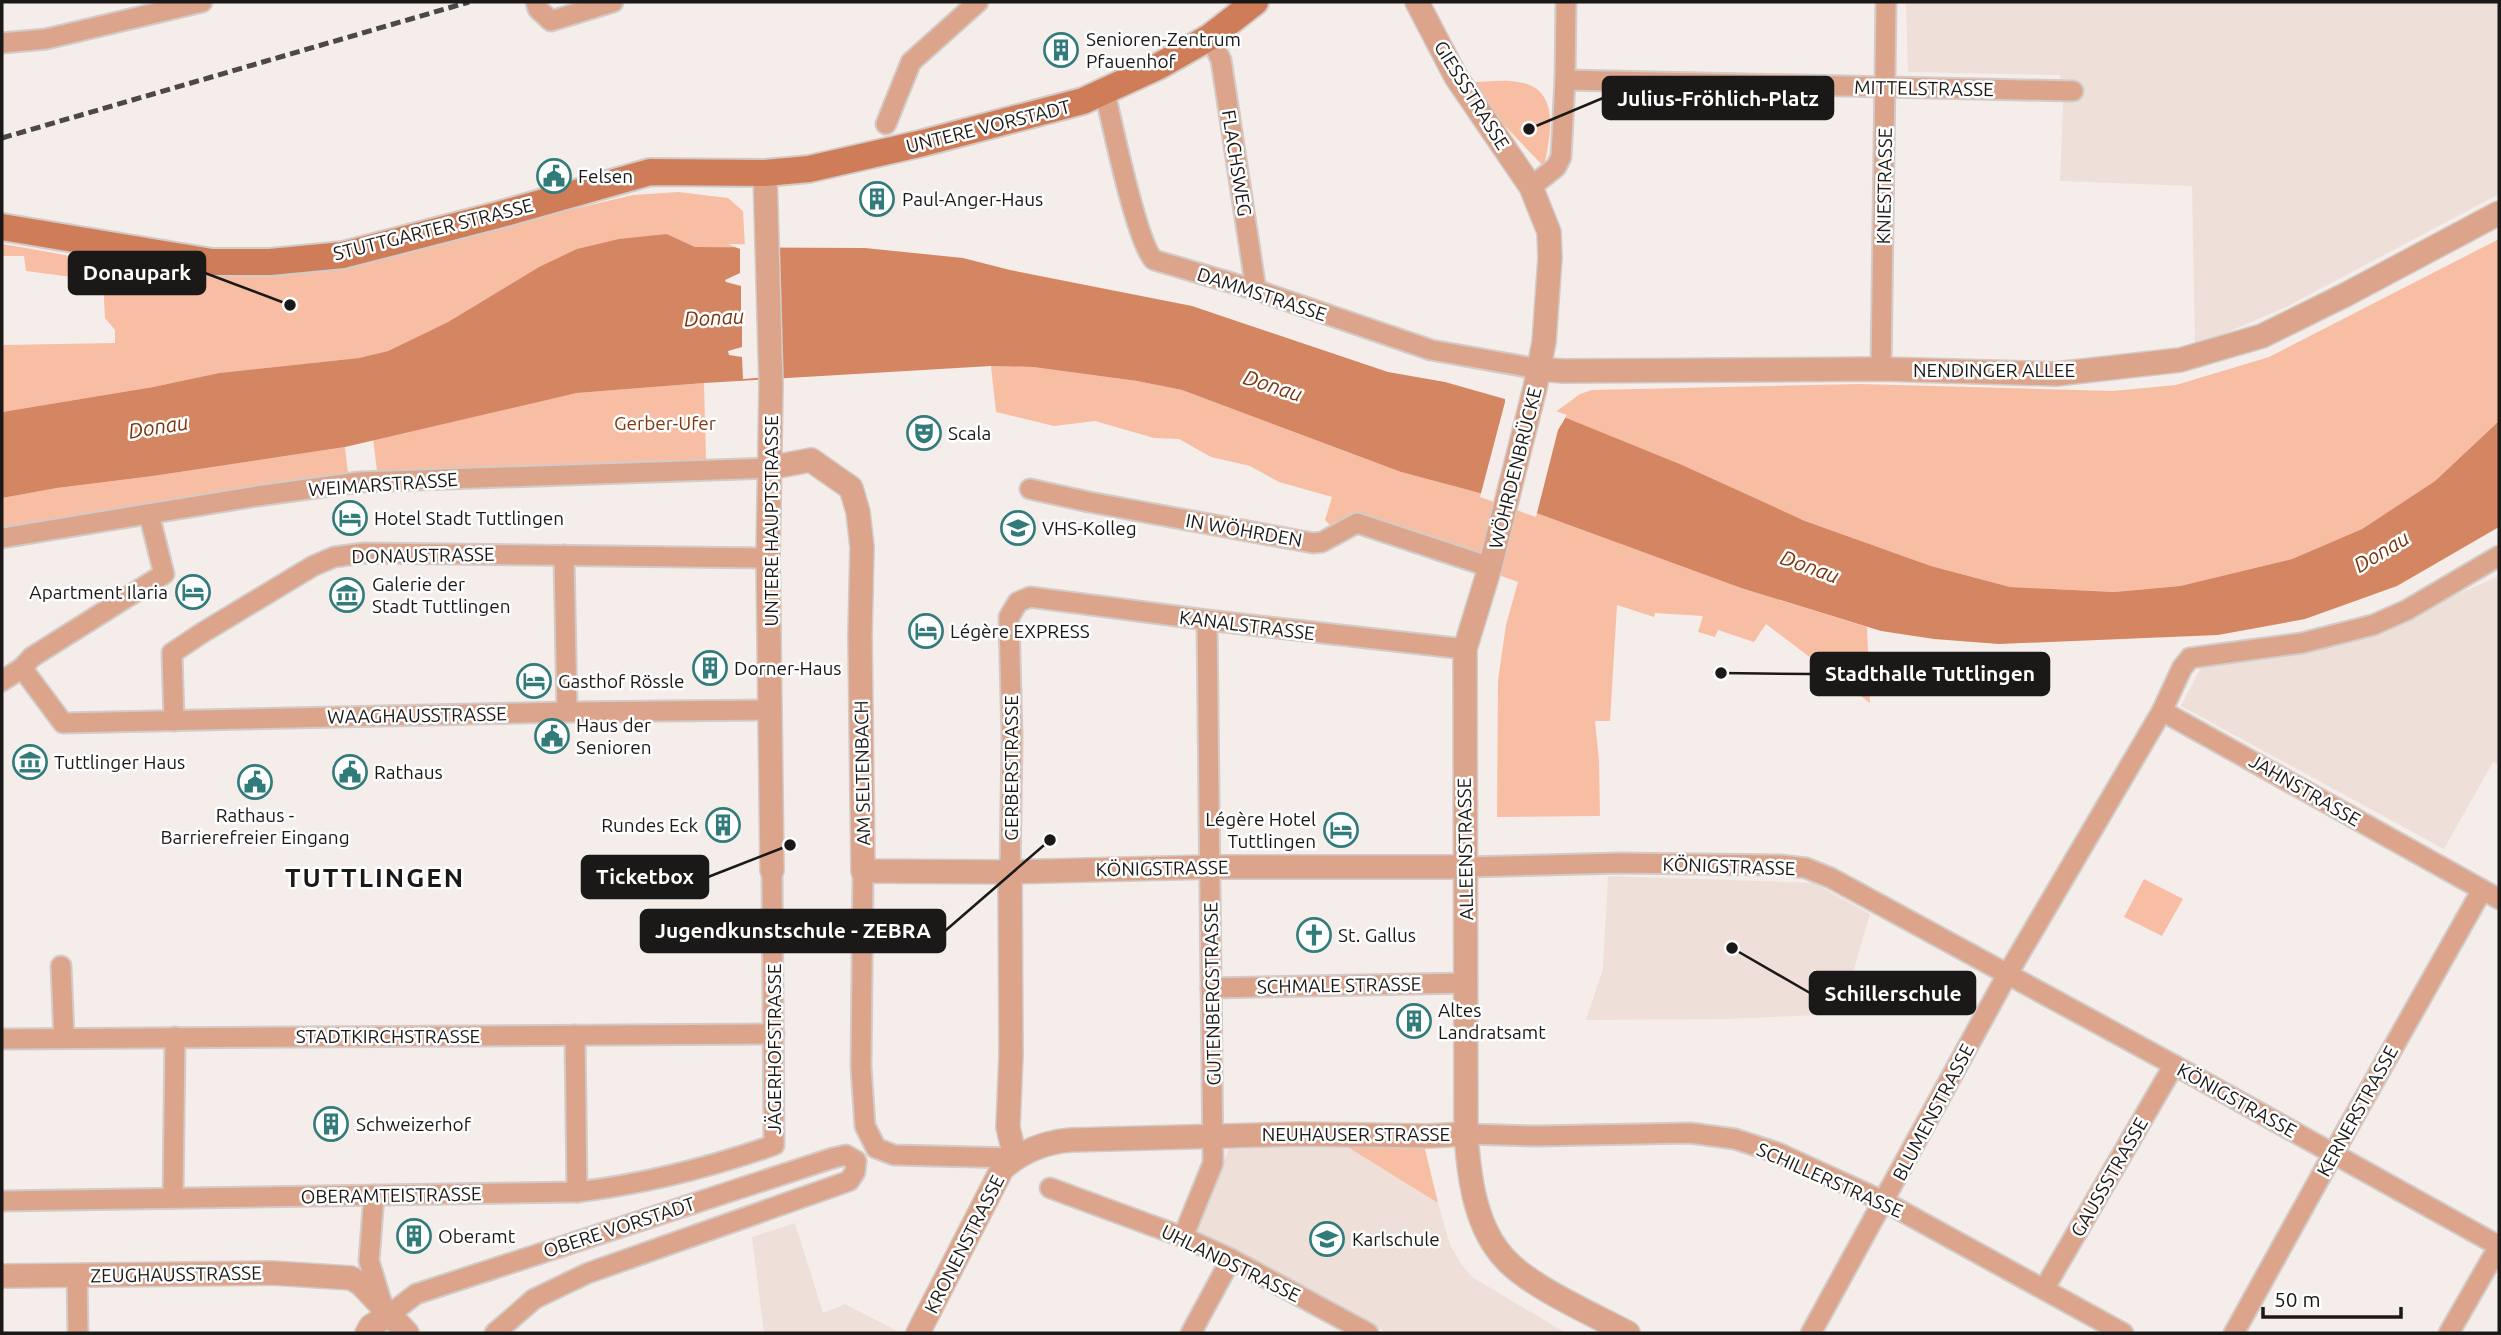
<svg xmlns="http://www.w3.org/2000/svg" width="2501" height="1335" viewBox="0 0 2501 1335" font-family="Ubuntu,sans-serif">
	<rect width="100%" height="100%" fill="#f5edea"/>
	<g fill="#efdfd9">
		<polygon points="1906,2 2499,2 2499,194 2286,307 2195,346 2192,186 2060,181 2063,105 2060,75 1908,72"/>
		<polygon points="2499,576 2499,765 2493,762 2444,849 2181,706 2203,664 2244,662 2365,634"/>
		<polygon points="1608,876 1814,883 1870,914 1841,1014 1725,1019 1586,1020 1603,969"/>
		<polygon points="1341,1143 1438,1203 1450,1245 1462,1265 1472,1277 1566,1333 1387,1333 1193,1234 1231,1144"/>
		<polygon points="795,1223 823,1313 845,1304 901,1333 764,1333 752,1237"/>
	</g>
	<g fill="#f8bea4">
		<path d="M1469 82C1485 82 1502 79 1518 82 1562 88 1550 136 1544 167L1490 110Z"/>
		<path d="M678 192 728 198 743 211 745 248 695 247 667 234 539 267 448 322 388 351 360 358 219 373 153 387 2 412V345L115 343V330L105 318 103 281 26 271 24 256H2V244C94 259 191 284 285 275 299 273 313 270 327 267L633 195Z"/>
		<polygon points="2499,239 2499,421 2435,481 2362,529 2292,559 2180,586 2114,592 2010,587 1931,566 1805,521 1554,413 1580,394 1592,390 1860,384 2112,391 2176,385 2269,357"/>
		<polygon points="991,366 1033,367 1137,381 1182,390 1401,472 1487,495 1741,588 1867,627 1870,703 1766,624 1754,642 1718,630 1715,637 1698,632 1703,616 1655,613 1654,617 1617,605 1610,721 1595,721 1599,760 1600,816 1497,817 1498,680 1506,625 1518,582 1463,562 1356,531 1343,539 1325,520 1332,497 1279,482 1250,466 1211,457 1179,439 1154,438 1095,421 1054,426 996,412"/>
		<polygon points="704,383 706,460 377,471 373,438 577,393"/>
		<polygon points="345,447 348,473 2,527 2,498 57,488 153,476"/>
		<polygon points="2144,879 2183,899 2162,936 2124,917"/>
		<polygon points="1341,1143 1424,1145 1438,1203"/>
	</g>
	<polygon fill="#d48663" points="667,234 695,247 865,248 963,258 1010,270 1192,306 1388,372 1445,382 1554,413 1682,465 1805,521 1931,566 2010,587 2114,592 2180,586 2292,559 2362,529 2435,481 2499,421 2499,527 2397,586 2305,619 2218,635 1999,644 1934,639 1881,631 1741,588 1487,495 1401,472 1182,390 1137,381 1033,367 991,366 704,383 577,393 345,447 153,476 57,488 2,498 2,412 153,387 219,373 359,358 388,351 448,322 539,267 577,249 619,239"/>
	<g fill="#f5edea">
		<polygon points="728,244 778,245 779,376 743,379 742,357 729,355 728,351 742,347 742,321 727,318 727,315 741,312 741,286 726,282 725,280 740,273 740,249"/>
		<polygon points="1505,394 1567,415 1558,430 1536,517 1480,497 1505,402"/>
	</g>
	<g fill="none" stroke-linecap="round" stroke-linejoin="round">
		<g stroke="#d2cbc8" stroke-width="23">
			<g id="minor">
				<polyline points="536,2 538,9 551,21 613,2"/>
				<polyline points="1210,37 1221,60 1256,290"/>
				<polyline points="2,43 46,39 202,2"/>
				<polyline points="1565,80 2073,91"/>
				<path d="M1105 93C1112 123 1137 244 1154 260L1256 290 1431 350 1539 369"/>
				<polyline points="886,124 911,62 978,2"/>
				<polyline points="1531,187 1556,167 1561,157 1565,80 1566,2"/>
				<polyline points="1881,369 1886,2"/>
				<polyline points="1030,489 1089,502 1313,543 1322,542 1357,523 1490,567"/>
				<polyline points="2,538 257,496 359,482 768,468"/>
				<polyline points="564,555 567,712"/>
				<polyline points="22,668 63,723 567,712 771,710"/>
				<polyline points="2,681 22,668 32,657 164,574 149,514"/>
				<polyline points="2162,711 2499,899"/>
				<polyline points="174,721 172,653 202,633 313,566 334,557 364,553 768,558"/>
				<polyline points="1465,867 1620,863 1780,865 1806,868 1831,878 2174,1065 2499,1246 2449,1333"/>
				<polyline points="863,871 861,1067 865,1126 876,1148"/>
				<polyline points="1010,872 1012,739 1009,617 1018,602 1030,597 1207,620 1465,649"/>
				<polyline points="61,966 64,1038"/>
				<polyline points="1211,988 1467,983"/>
				<polyline points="575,1035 577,1192"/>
				<polyline points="2,1039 774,1034"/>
				<polyline points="1466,1134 1537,1136 1690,1133 1735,1139 1778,1153 1885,1202 2123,1333"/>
				<polyline points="876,1148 894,1155 1015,1158"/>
				<polyline points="1050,1188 1183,1237 1231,1259 1368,1333"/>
				<polyline points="374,1195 369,1261 383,1307"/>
				<polyline points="173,1198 175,1037"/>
				<path d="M2 1201 577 1192C644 1184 711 1167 774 1145L772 870"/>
				<polyline points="1183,1237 1213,1163 1207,620"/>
				<polyline points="77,1276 78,1333"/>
				<polyline points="2044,1289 2174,1065"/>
				<polyline points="389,1315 416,1294 833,1158 846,1155 856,1161"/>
				<polyline points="495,1333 534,1299 588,1273 849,1181 855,1172 856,1161"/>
				<polyline points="1191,1333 1231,1259"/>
				<polyline points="1811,1333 2007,975 2162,711 2182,668 2190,658 2302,643 2373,625 2407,610 2499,556"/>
				<polyline points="2234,1333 2333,1154 2482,890"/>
			</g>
		</g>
		<g stroke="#d2cbc8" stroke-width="26">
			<g id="tertiary">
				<path d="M1417 2 1456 77 1531 187 1549 232 1550 258 1544 342 1535 388 1490 567 1465 649 1466 1134C1469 1177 1475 1229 1507 1261 1533 1288 1594 1315 1628 1333"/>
				<polyline points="765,173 771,385 768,558 772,870"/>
				<polyline points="1539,369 1563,371 1881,369 2056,374 2180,360 2262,336 2345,295 2499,213"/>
				<polyline points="768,468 811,460 851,488 858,512 862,547 860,636 863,871 1010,872 1210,867 1465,867"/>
				<polyline points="1010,872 1011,1055 1008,1127 1015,1158"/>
				<polyline points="2,1276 272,1273 351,1278 361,1284 407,1333"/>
				<polyline points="367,1333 371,1326 389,1315"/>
				<path d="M918 1333 1002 1169C1022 1151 1044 1142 1071 1140L1301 1134 1428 1136 1466 1134"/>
			</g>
		</g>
		<g stroke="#d2cbc8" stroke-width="30">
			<polyline id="secondary" points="2,227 212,262 270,262 343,255 498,215 650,172 765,173 809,169 923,143 1083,101 1159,66 1210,37 1255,2"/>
		</g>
		<use href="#minor" stroke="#dda48c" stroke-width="19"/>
		<use href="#tertiary" stroke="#dda48c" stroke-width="23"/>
		<use href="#secondary" stroke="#cf7d58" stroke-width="26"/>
		<polyline stroke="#4b4846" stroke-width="5" stroke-dasharray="10 5" stroke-linecap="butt" points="2,138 469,2"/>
	</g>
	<defs>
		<g id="building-ring" transform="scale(1.75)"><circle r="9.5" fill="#fff" stroke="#327b7b" stroke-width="1.5"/><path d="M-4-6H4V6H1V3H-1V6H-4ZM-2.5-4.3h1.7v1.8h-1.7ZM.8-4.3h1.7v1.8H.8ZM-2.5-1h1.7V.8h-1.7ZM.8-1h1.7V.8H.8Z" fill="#327b7b"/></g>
		<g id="civic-ring" transform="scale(1.75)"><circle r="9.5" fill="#fff" stroke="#327b7b" stroke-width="1.5"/><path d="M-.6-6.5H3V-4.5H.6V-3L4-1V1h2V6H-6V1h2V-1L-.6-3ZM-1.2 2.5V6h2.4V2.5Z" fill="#327b7b"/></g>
		<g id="theatre-ring" transform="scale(1.75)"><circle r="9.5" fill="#fff" stroke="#327b7b" stroke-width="1.5"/><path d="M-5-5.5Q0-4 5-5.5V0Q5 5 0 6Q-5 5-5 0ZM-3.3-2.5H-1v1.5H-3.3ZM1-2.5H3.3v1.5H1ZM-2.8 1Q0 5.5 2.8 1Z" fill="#327b7b"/></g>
		<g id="hotel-ring" transform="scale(1.75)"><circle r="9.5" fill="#fff" stroke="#327b7b" stroke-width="1.5"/><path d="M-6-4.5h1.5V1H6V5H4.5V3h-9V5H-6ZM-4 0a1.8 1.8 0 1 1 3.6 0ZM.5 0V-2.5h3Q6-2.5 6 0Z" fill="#327b7b"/></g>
		<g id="school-ring" transform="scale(1.75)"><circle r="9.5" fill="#fff" stroke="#327b7b" stroke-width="1.5"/><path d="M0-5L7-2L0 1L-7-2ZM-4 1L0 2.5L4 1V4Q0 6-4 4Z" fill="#327b7b"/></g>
		<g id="museum-ring" transform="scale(1.75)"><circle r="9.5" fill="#fff" stroke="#327b7b" stroke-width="1.5"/><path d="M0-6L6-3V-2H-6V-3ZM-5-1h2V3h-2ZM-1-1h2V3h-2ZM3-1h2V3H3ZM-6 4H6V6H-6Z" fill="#327b7b"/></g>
		<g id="church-ring" transform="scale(1.75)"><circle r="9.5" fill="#fff" stroke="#327b7b" stroke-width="1.5"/><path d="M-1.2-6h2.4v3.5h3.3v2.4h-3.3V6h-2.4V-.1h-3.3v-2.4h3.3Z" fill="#327b7b"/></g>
	</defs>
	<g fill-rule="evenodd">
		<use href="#building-ring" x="1061" y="50"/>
		<use href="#civic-ring" x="554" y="176"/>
		<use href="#building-ring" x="877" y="199"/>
		<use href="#theatre-ring" x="924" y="433"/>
		<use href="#hotel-ring" x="350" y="518"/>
		<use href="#school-ring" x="1018" y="528"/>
		<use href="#hotel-ring" x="193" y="592"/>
		<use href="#museum-ring" x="347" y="595"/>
		<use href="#hotel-ring" x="926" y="631"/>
		<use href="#building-ring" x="710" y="668"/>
		<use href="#hotel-ring" x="534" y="681"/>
		<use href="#civic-ring" x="552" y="736"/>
		<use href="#museum-ring" x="30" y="762"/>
		<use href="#civic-ring" x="350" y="772"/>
		<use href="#civic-ring" x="255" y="782"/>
		<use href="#building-ring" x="723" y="825"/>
		<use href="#hotel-ring" x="1341" y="830"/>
		<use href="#church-ring" x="1314" y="935"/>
		<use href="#building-ring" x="1414" y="1021"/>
		<use href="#building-ring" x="331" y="1124"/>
		<use href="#building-ring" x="414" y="1236"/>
		<use href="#school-ring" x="1327" y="1239"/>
	</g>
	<g text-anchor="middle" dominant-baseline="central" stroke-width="5" stroke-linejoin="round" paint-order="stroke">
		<g font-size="19" fill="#1b1918" stroke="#fff" text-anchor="start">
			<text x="1086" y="39">Senioren-Zentrum<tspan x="1086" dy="22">Pfauenhof</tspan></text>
			<text x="578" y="176">Felsen</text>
			<text x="902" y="199">Paul-Anger-Haus</text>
			<text x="948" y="433">Scala</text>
			<text x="374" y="518">Hotel Stadt Tuttlingen</text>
			<text x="1042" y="528">VHS-Kolleg</text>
			<text x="372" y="584">Galerie der<tspan x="372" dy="22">Stadt Tuttlingen</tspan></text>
			<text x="168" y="592" text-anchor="end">Apartment Ilaria</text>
			<text x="950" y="631">Légère EXPRESS</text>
			<text x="734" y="668">Dorner-Haus</text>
			<text x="558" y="681">Gasthof Rössle</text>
			<text x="576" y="725">Haus der<tspan x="576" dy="22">Senioren</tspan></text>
			<text x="54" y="762">Tuttlinger Haus</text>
			<text x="374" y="772">Rathaus</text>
			<text x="255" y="815" text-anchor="middle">Rathaus -<tspan x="255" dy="22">Barrierefreier Eingang</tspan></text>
			<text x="1316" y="819" text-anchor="end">Légère Hotel<tspan x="1316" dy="22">Tuttlingen</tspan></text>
			<text x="698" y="825" text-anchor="end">Rundes Eck</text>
			<text x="1338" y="935">St. Gallus</text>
			<text x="1438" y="1010">Altes<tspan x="1438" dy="22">Landratsamt</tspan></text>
			<text x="356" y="1124">Schweizerhof</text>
			<text x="438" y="1236">Oberamt</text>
			<text x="1352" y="1239">Karlschule</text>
		</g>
		<g font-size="19" fill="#1b1918" stroke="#fff">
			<text transform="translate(1924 88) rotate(1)">MITTELSTRASSE</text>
			<text transform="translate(1472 95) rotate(58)">GIESSSTRASSE</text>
			<text transform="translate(988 126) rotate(-14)">UNTERE VORSTADT</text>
			<text transform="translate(1237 163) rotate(81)">FLACHSWEG</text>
			<text transform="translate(1884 186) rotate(-89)">KNIESTRASSE</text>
			<text transform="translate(433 229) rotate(-14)">STUTTGARTER STRASSE</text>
			<text transform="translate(1262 294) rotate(18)">DAMMSTRASSE</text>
			<text x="1994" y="370">NENDINGER ALLEE</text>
			<text transform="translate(1515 468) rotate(-76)">WÖHRDENBRÜCKE</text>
			<text transform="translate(383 484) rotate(-4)">WEIMARSTRASSE</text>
			<text transform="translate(771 521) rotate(-90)">UNTERE HAUPTSTRASSE</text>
			<text transform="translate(1244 530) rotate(10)">IN WÖHRDEN</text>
			<text transform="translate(423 555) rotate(-1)">DONAUSTRASSE</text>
			<text transform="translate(1247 625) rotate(7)">KANALSTRASSE</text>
			<text transform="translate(417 715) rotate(-1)">WAAGHAUSSTRASSE</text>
			<text transform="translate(1011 768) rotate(-90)">GERBERSTRASSE</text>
			<text transform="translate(862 773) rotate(-91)">AM SELTENBACH</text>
			<text transform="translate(2305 790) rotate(30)">JAHNSTRASSE</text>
			<text transform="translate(1465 849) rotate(-91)">ALLEENSTRASSE</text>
			<text transform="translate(1729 866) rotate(2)">KÖNIGSTRASSE</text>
			<text transform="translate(1162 868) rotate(-1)">KÖNIGSTRASSE</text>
			<text transform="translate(1339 985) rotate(-1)">SCHMALE STRASSE</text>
			<text transform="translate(1212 994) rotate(-91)">GUTENBERGSTRASSE</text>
			<text x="388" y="1036">STADTKIRCHSTRASSE</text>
			<text transform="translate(774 1049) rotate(-90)">JÄGERHOFSTRASSE</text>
			<text transform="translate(2237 1100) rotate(29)">KÖNIGSTRASSE</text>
			<text transform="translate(2357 1111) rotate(-61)">KERNERSTRASSE</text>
			<text transform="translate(1933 1112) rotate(-62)">BLUMENSTRASSE</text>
			<text x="1356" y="1134">NEUHAUSER STRASSE</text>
			<text transform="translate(2109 1177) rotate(-60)">GAUSSSTRASSE</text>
			<text transform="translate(1830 1180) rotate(24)">SCHILLERSTRASSE</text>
			<text transform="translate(391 1195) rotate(-1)">OBERAMTEISTRASSE</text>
			<text transform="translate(619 1227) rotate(-18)">OBERE VORSTADT</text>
			<text transform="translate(964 1244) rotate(-63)">KRONENSTRASSE</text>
			<text transform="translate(1231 1263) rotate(26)">UHLANDSTRASSE</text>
			<text transform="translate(176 1274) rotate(-1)">ZEUGHAUSSTRASSE</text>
		</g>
		<g font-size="19" fill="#7f3812" stroke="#fff">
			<text x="665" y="423">Gerber-Ufer</text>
		</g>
		<g font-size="21" font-style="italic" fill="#7b340d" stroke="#fff">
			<text transform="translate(714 317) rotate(-3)">Donau</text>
			<text transform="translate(1273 385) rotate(18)">Donau</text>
			<text transform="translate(158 426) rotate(-9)">Donau</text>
			<text transform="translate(2381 551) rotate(-31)">Donau</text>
			<text transform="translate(1810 566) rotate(20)">Donau</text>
		</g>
		<g font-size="26" font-weight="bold" letter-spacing="2" fill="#1b1918" stroke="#fff">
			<text x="375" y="877">TUTTLINGEN</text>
		</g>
	</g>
	<path fill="none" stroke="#1b1918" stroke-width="2.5" d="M1529 129L1603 98M290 305L205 273M1721 673L1811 674M790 845L708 877M1050 840L945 931M1732 948L1810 993"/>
	<g fill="#1b1918" stroke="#fff" stroke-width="2.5">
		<circle cx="1529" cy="129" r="7"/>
		<circle cx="290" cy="305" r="7"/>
		<circle cx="1721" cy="673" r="7"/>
		<circle cx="790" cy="845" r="7"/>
		<circle cx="1050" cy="840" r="7"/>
		<circle cx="1732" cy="948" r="7"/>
	</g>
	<g fill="#1b1918" stroke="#1b1918" stroke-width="2.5">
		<rect x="1603" y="77" width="230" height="42" rx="7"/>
		<rect x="69" y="252" width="136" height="42" rx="7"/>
		<rect x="1811" y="653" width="238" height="42" rx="7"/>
		<rect x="582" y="856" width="126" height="42" rx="7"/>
		<rect x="641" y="910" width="304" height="42" rx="7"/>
		<rect x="1810" y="972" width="165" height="42" rx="7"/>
	</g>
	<g font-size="21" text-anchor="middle" font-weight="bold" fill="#fff">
		<text x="1718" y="106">Julius-Fröhlich-Platz</text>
		<text x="137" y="280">Donaupark</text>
		<text x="1930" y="681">Stadthalle Tuttlingen</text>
		<text x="645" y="884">Ticketbox</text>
		<text x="793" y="938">Jugendkunstschule - ZEBRA</text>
		<text x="1893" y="1001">Schillerschule</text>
	</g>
	<rect width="2501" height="1335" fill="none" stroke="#1b1918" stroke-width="7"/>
	<path d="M2263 1307v10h138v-10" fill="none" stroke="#1b1918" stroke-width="3.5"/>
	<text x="2274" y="1307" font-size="21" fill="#1b1918" stroke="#ffffff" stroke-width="5" paint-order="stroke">50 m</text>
</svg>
